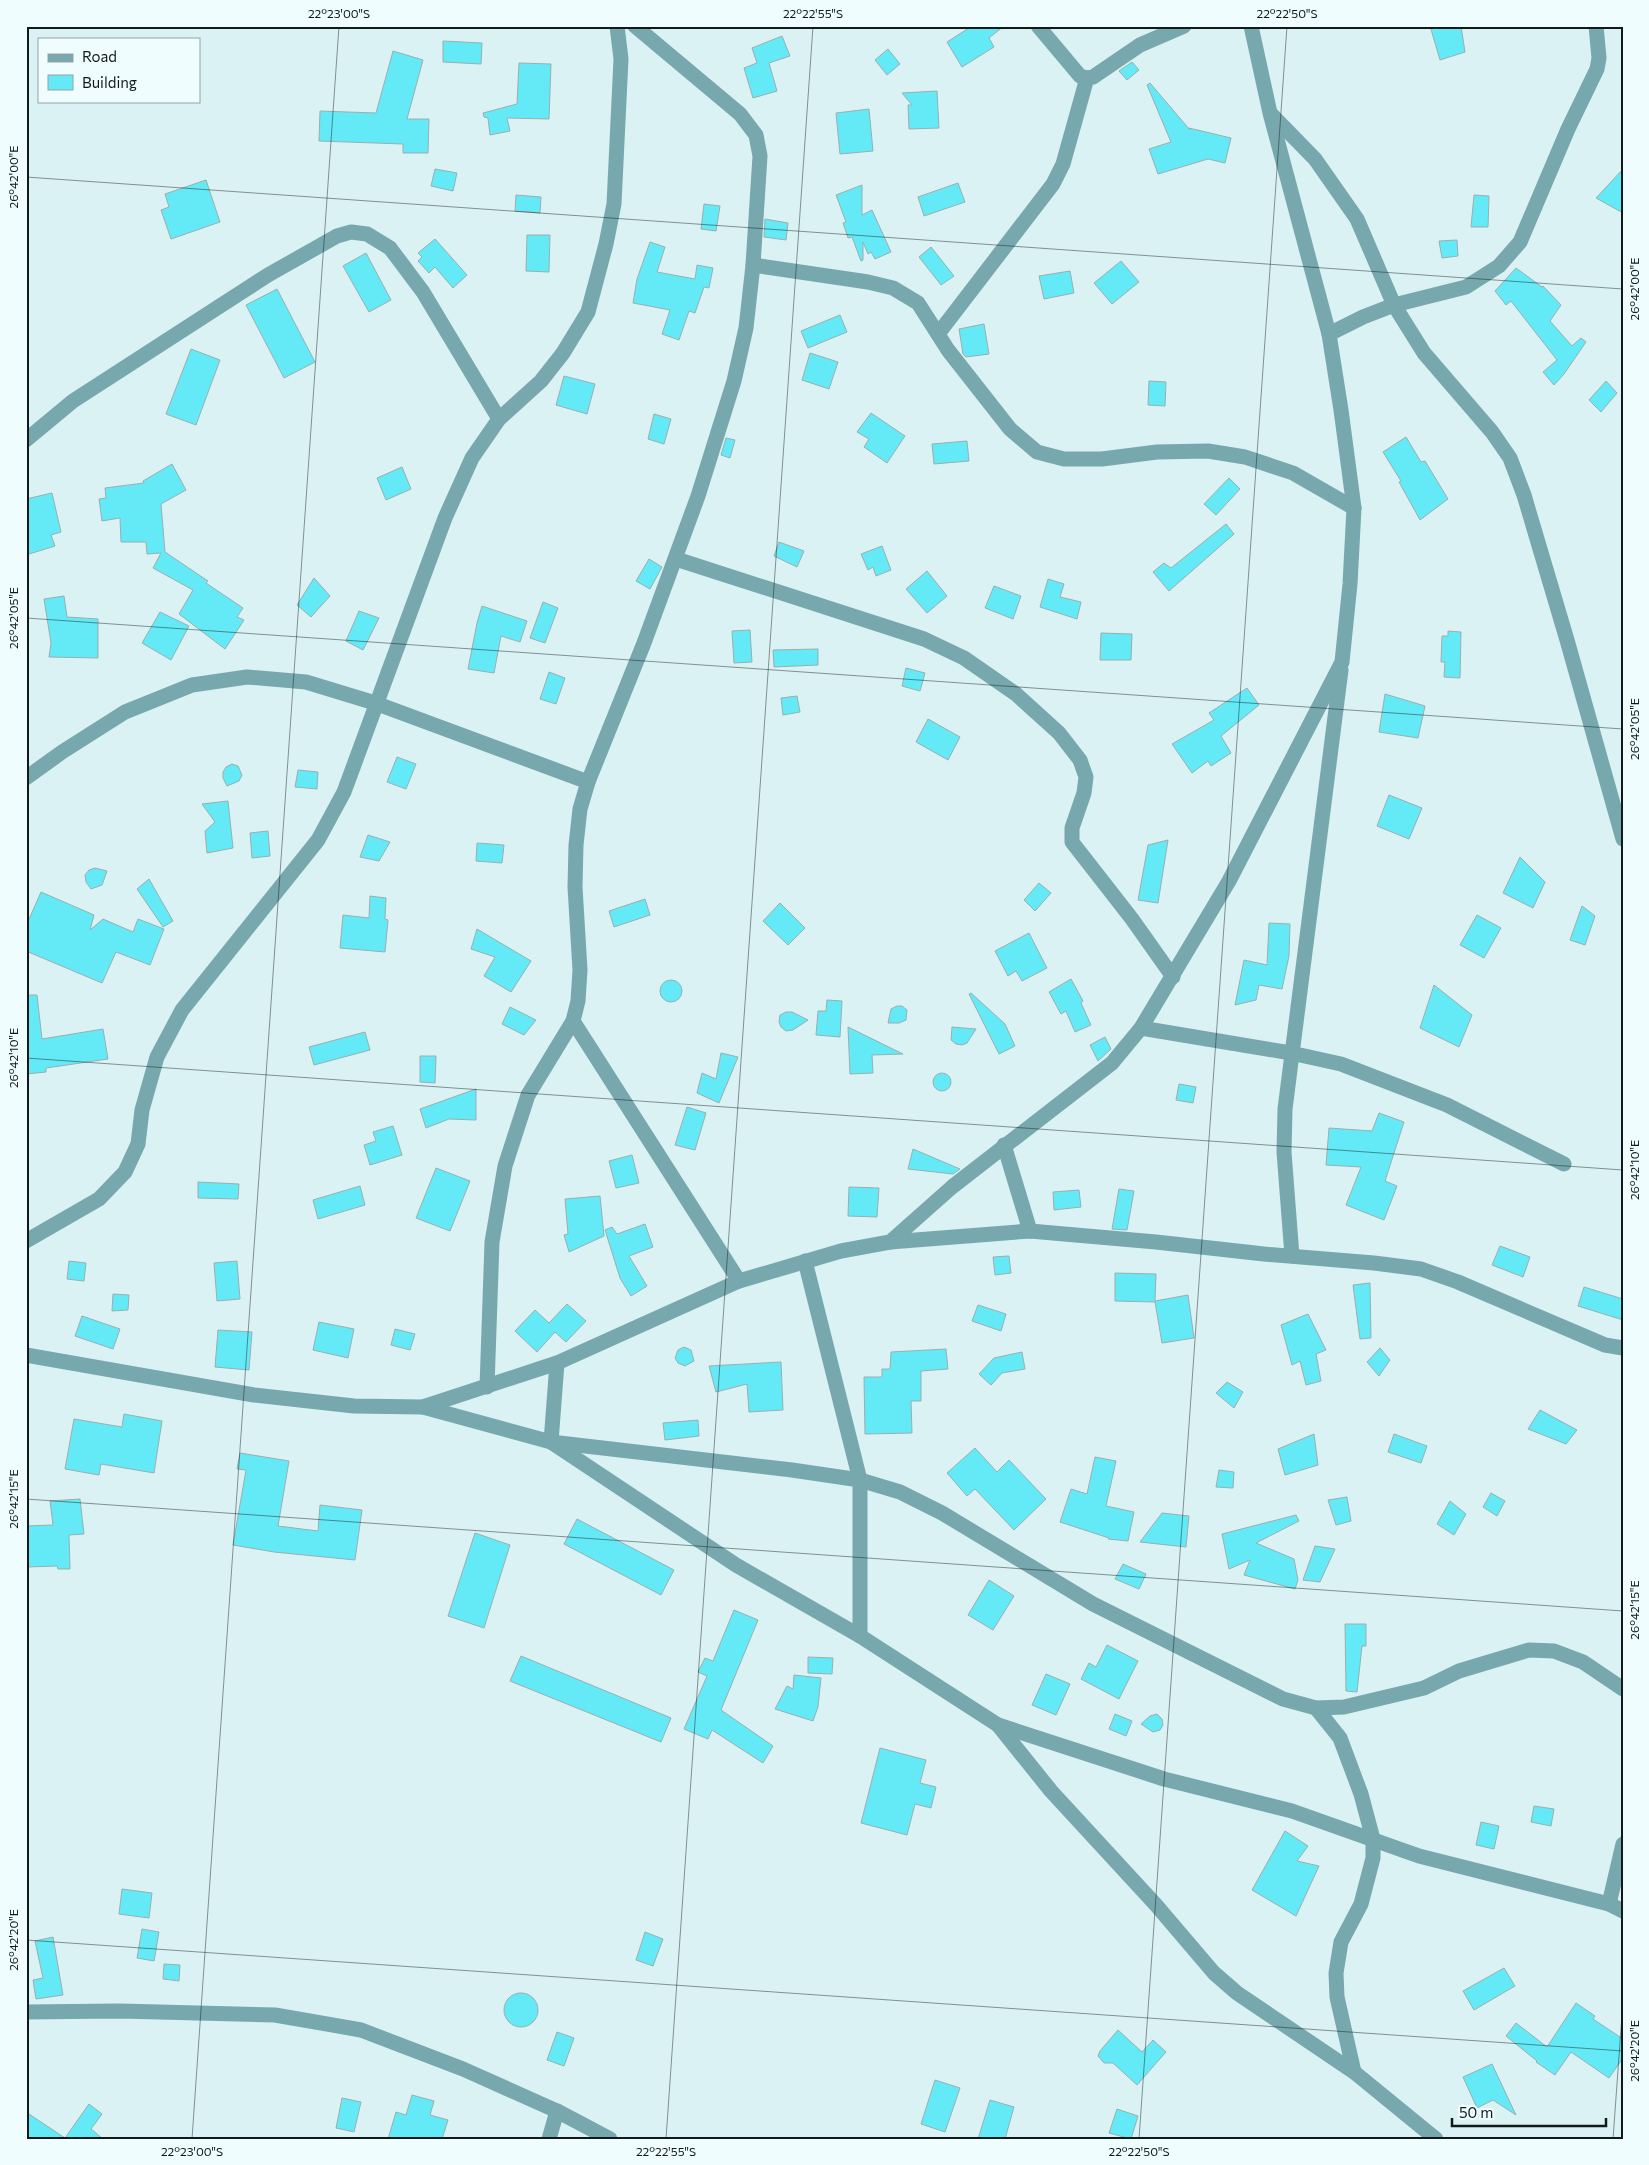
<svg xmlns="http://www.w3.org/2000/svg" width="1649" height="2165" viewBox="0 0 1649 2165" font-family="Commissioner,sans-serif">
	<rect width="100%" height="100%" fill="#dbf2f4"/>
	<g fill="#64eaf6" stroke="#99afb0">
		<polygon points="972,26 1004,26 989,38 994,47 962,67 947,42"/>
		<polygon points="1430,26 1461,26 1465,52 1440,60"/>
		<polygon points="782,36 790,56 769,63 777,91 753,98 744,68 757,63 752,48"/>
		<polygon points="443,41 482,43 481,64 443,62"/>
		<polygon points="888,49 900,64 887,75 875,60"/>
		<polygon points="393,51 423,60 407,119 429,119 428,153 403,153 403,144 319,141 320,111 376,113"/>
		<polygon points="1132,62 1139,70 1127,80 1119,71"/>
		<polygon points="519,63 551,64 549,119 507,118 510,131 490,135 488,118 484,117 483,113 517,104"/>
		<polygon points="1150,83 1190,130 1189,128 1231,138 1225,163 1208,159 1158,174 1149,149 1171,142 1147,85"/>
		<polygon points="937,91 939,128 909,129 908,105 912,105 902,93"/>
		<polygon points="869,109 873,151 840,154 836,113"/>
		<polygon points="435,169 457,173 453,191 431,186"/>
		<polygon points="1623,169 1623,213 1596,198"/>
		<polygon points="206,180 220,222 171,239 161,210 169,207 165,194"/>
		<polygon points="958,183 965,202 924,216 918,197"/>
		<polygon points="862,185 862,215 872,210 891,252 875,259 871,252 868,254 863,242 863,260 861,261 852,237 848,238 843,223 846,222 836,195"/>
		<polygon points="516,195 541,197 540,213 515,211"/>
		<polygon points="1474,195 1489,196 1488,227 1471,227"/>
		<polygon points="704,204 720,206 716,231 701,229"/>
		<polygon points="765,219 788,223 786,240 764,237"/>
		<polygon points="527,235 550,235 549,272 526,271"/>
		<polygon points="435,239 467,275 453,288 435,267 429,273 418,261 422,257 418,253"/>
		<polygon points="1457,240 1458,256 1442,258 1439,241"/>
		<polygon points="650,242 665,247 657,272 695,279 697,265 713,268 709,288 704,287 695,313 689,311 679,340 662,334 670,310 633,303 637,279"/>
		<polygon points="931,247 954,276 941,285 919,257"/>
		<polygon points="366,253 391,300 369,312 343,266"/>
		<polygon points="1121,261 1139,282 1112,304 1094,283"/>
		<polygon points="1516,268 1542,287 1543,286 1561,305 1550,321 1572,346 1581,338 1586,342 1564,374 1554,385 1543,372 1557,360 1511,301 1506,305 1495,291"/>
		<polygon points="1070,271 1074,293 1044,299 1039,276"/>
		<polygon points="277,289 315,362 284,378 246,305"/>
		<polygon points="840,315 847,332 808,348 801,331"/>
		<polygon points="984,324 989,354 966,357 963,354 959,329"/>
		<polygon points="191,349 220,360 196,425 166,414"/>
		<polygon points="810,353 838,362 829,389 802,380"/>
		<polygon points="564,376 595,384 587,414 556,405"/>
		<polygon points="1149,381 1166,382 1165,406 1148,405"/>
		<polygon points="1606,381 1617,393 1601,412 1589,400"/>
		<polygon points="871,413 905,436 887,463 864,447 869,439 857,432"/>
		<polygon points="654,414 671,419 664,444 648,439"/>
		<polygon points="1406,437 1421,462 1425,461 1448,499 1420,520 1399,482 1401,481 1383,452"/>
		<polygon points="726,438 735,440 730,458 721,455"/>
		<polygon points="967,441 969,461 934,464 932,444"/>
		<polygon points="172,464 186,490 161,504 165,552 208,581 206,583 243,608 237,617 244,620 225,649 179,614 193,590 153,568 161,553 147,554 146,542 121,542 120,518 102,521 99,499 106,498 105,488 144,483 143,481"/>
		<polygon points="402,467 411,489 386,500 377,478"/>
		<polygon points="1229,478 1240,489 1216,515 1204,504"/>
		<polygon points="52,493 61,532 51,535 55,546 26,555 26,499"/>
		<polygon points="1226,524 1234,534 1169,591 1153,572 1164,563 1171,568"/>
		<polygon points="779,542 804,551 797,567 774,556"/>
		<polygon points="882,546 891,570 876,576 873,567 868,570 861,554"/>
		<polygon points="649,559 662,567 650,589 636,581"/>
		<polygon points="927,571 947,596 927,613 906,589"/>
		<polygon points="314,578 330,596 311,617 297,605"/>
		<polygon points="1048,579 1064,584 1060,597 1081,602 1077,619 1040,607"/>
		<polygon points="994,586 1021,596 1013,619 985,608"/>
		<polygon points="64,596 67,617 98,619 98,658 49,657 51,643 44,599"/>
		<polygon points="543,602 558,608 545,643 530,638"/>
		<polygon points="482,606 527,621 520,642 501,636 494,673 468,669 477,623"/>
		<polygon points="359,611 379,618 363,650 346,641"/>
		<polygon points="160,612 189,626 171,660 142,643"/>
		<polygon points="750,630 752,662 734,663 732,631"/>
		<polygon points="1448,631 1461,632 1460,678 1444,677 1445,662 1441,662 1442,636 1448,636"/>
		<polygon points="1101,633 1132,634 1131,660 1100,660"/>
		<polygon points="818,649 818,665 774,667 773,650"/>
		<polygon points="906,668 925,673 920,691 902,686"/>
		<polygon points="549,672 565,678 556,704 540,699"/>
		<polygon points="1247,688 1259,705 1221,736 1231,753 1211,766 1208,761 1192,773 1172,744 1214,720 1209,713"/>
		<polygon points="1385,694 1425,706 1418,738 1379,732"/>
		<polygon points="797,696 800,712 783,715 781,698"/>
		<polygon points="928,719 960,737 948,760 916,742"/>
		<polygon points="397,757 416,764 406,789 387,782"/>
		<polygon points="232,764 238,766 242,775 239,781 227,786 223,778 223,772 226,767"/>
		<polygon points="298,770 318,772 317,789 295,787"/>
		<polygon points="1389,795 1422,808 1409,839 1377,826"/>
		<polygon points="228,801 233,848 207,853 205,831 215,822 202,804"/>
		<polygon points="268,831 270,856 252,858 250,833"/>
		<polygon points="368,835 390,842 379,861 360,857"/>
		<polygon points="1168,840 1158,903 1138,900 1148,845"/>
		<polygon points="477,843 504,845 502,863 476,861"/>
		<polygon points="1520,857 1545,882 1533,908 1503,893"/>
		<polygon points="95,868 107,871 102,885 91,889 86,882 85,875 89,870"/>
		<polygon points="149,879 173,921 163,927 137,889"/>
		<polygon points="1039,883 1051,893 1035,911 1024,900"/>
		<polygon points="41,892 94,915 90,930 103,919 133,932 138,919 164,929 150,965 116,952 102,983 26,951 26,926"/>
		<polygon points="370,896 386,898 385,919 388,920 385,952 340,948 343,915 369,918"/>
		<polygon points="645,899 650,915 614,927 609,911"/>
		<polygon points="780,903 805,928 788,945 763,921"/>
		<polygon points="1582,906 1595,916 1585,945 1570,940"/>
		<polygon points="1477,915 1501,928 1484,958 1460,945"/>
		<polygon points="1269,923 1290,924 1289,956 1282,989 1259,985 1256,1000 1235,1005 1244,960 1267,965"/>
		<polygon points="477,929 531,961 511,992 484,976 495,957 471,949"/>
		<polygon points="1029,933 1047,968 1022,981 1016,971 1008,976 995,951"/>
		<polygon points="1071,979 1083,1001 1081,1003 1091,1025 1075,1032 1066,1011 1061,1014 1049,992"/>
		<circle cx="671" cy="991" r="11"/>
		<polygon points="1434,985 1472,1015 1459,1047 1420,1028"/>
		<polygon points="971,993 1005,1024 1015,1046 999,1054 969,994"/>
		<polygon points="26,995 37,995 42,1039 103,1029 108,1059 46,1068 46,1072 26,1074"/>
		<polygon points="827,1000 842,1001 840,1037 816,1035 818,1011 826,1011"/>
		<polygon points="897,1006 902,1006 907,1010 906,1020 899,1023 888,1023 891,1009"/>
		<polygon points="510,1007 536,1020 524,1035 502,1024"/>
		<polygon points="786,1012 792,1012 808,1020 793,1030 786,1031 781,1027 779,1022 780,1015"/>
		<polygon points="848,1027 903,1054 872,1055 873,1073 850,1074"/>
		<polygon points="952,1027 976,1029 967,1043 962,1045 956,1044 951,1040"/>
		<polygon points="365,1032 370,1050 314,1065 309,1047"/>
		<polygon points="1105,1037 1111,1049 1098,1061 1090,1045"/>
		<polygon points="721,1053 738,1057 719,1103 697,1093 702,1073 716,1079"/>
		<polygon points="420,1056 436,1056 435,1083 420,1082"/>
		<circle cx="942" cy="1082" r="9"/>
		<polygon points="1179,1084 1196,1087 1193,1103 1176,1100"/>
		<polygon points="476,1089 476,1120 449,1119 426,1128 420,1109"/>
		<polygon points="687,1107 706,1113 695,1150 675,1145"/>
		<polygon points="1379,1113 1404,1122 1385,1181 1397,1186 1384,1220 1346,1205 1361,1167 1326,1165 1329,1128 1372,1131"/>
		<polygon points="393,1126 402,1155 370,1165 364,1145 376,1141 373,1132"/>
		<polygon points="913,1149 960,1169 953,1174 908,1169"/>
		<polygon points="632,1155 639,1183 616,1188 609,1161"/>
		<polygon points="436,1168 470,1181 450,1231 416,1218"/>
		<polygon points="198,1182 239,1184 238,1199 198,1198"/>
		<polygon points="360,1186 365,1205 318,1219 313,1200"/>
		<polygon points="849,1187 879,1188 877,1217 848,1216"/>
		<polygon points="1119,1189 1134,1191 1127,1230 1112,1229"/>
		<polygon points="1079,1190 1081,1207 1054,1210 1053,1192"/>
		<polygon points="600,1196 604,1236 569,1252 564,1235 568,1234 565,1199"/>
		<polygon points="645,1224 653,1247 629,1256 647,1286 631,1296 620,1278 605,1230 612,1227 617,1234"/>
		<polygon points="1500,1246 1530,1257 1523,1277 1492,1265"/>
		<polygon points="1009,1256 1011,1273 995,1275 993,1257"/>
		<polygon points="69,1261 86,1263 84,1281 67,1279"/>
		<polygon points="237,1261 240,1299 217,1301 214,1263"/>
		<polygon points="1115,1273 1156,1274 1155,1301 1188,1295 1194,1338 1162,1343 1155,1302 1115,1301"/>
		<polygon points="1370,1283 1371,1338 1360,1339 1353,1285"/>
		<polygon points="1584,1287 1623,1299 1623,1320 1578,1306"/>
		<polygon points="113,1294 129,1295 128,1310 112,1311"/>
		<polygon points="567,1304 586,1321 566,1342 555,1332 537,1352 515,1331 535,1310 549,1323"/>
		<polygon points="978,1305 1006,1314 1001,1331 972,1321"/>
		<polygon points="1308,1314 1326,1350 1316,1354 1321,1381 1306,1385 1300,1361 1292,1365 1281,1325"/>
		<polygon points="82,1316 120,1329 113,1349 75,1336"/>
		<polygon points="319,1322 354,1329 348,1358 313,1350"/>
		<polygon points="395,1329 415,1334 410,1350 391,1345"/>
		<polygon points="218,1330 252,1332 249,1370 215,1367"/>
		<polygon points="684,1347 691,1350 694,1361 685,1366 678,1363 675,1358 678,1350"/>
		<polygon points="1380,1348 1390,1360 1379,1376 1367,1362"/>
		<polygon points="946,1349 948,1369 921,1371 921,1401 911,1401 912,1433 865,1434 864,1377 882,1377 882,1369 890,1369 891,1352"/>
		<polygon points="1022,1352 1025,1369 1002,1373 991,1385 979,1374 994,1358"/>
		<polygon points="781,1362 783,1410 749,1412 747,1384 716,1392 709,1366"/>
		<polygon points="1227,1382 1243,1392 1234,1408 1216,1393"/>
		<polygon points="1540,1410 1577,1430 1566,1444 1528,1429"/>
		<polygon points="124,1414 162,1421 154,1473 101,1464 99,1475 65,1469 74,1419 122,1427"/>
		<polygon points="698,1420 699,1436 665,1440 663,1423"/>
		<polygon points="1314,1434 1318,1465 1285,1475 1278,1449"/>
		<polygon points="1394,1434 1427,1446 1421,1463 1388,1452"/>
		<polygon points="975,1448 997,1472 1009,1460 1046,1499 1014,1530 975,1489 967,1496 947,1473"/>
		<polygon points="240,1453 289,1461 278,1526 318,1531 320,1505 362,1510 355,1560 274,1552 233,1545 246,1470 237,1469"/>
		<polygon points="1095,1457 1116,1461 1106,1506 1134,1512 1128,1541 1108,1539 1109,1538 1060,1522 1071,1489 1087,1494"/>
		<polygon points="1219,1470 1234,1472 1233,1488 1216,1487"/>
		<polygon points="1491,1493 1505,1501 1497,1516 1483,1507"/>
		<polygon points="1347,1497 1351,1521 1336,1525 1328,1500"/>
		<polygon points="80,1499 84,1534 69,1535 70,1569 58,1569 57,1566 26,1567 26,1526 53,1525 50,1501"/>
		<polygon points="1450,1501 1466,1514 1454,1535 1437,1524"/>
		<polygon points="1162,1513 1189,1516 1186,1547 1140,1542"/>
		<polygon points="1296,1515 1299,1521 1256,1543 1294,1559 1298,1580 1295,1589 1244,1575 1250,1560 1229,1569 1222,1534"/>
		<polygon points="577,1519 674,1570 661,1595 564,1544"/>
		<polygon points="475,1533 510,1545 484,1628 448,1616"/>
		<polygon points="1315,1546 1335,1549 1320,1582 1303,1580"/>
		<polygon points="1123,1564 1146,1574 1139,1589 1115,1579"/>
		<polygon points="989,1580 1014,1596 993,1630 968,1615"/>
		<polygon points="734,1610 758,1620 721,1710 773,1746 763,1763 712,1730 708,1739 684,1729 707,1676 698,1672 705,1658 713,1661"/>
		<polygon points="1345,1624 1366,1624 1366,1646 1362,1646 1357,1692 1346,1691"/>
		<polygon points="1107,1645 1138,1661 1119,1699 1081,1679 1089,1663 1096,1667"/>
		<polygon points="521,1656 671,1718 661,1742 510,1681"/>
		<polygon points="808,1657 833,1658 832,1674 808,1673"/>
		<polygon points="1046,1674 1070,1684 1056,1715 1032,1705"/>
		<polygon points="794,1675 821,1678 818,1707 813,1721 775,1709 787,1686 793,1689"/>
		<polygon points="1115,1714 1132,1721 1126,1736 1109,1729"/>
		<polygon points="1157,1714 1162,1719 1163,1725 1160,1730 1153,1732 1141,1724 1150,1716"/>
		<polygon points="880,1748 926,1760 920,1783 936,1787 931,1808 915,1804 907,1835 861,1823"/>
		<polygon points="1534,1806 1554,1809 1551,1826 1531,1822"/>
		<polygon points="1481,1822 1499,1826 1494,1849 1476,1845"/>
		<polygon points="1285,1831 1308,1846 1297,1861 1319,1866 1296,1916 1252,1890"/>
		<polygon points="122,1889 152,1893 149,1918 119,1914"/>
		<polygon points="142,1929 159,1932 154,1961 137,1958"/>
		<polygon points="645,1932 663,1939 653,1966 636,1960"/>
		<polygon points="53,1937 63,1995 36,1999 33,1980 43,1978 35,1941"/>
		<polygon points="164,1964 180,1965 179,1981 163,1979"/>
		<polygon points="1504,1968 1515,1986 1474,2010 1463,1991"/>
		<circle cx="521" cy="2010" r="17"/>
		<polygon points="1576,2003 1595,2016 1593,2019 1623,2039 1623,2058 1609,2078 1571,2052 1555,2075 1536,2062 1537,2061 1506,2036 1516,2023 1547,2047"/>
		<polygon points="1118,2030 1142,2052 1153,2040 1166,2052 1137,2085 1113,2063 1104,2063 1098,2056 1100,2051"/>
		<polygon points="557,2032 574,2038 564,2066 547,2060"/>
		<polygon points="1492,2064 1516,2115 1493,2100 1477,2108 1463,2077"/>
		<polygon points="935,2080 960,2088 945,2132 921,2124"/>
		<polygon points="412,2095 434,2101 430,2115 448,2120 442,2139 388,2139 396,2112 406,2115"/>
		<polygon points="342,2098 361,2102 354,2132 336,2128"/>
		<polygon points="990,2100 1014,2107 1005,2139 978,2139"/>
		<polygon points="89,2104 102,2114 91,2129 103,2139 26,2139 26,2112 65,2138"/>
		<polygon points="1117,2109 1138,2116 1131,2139 1109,2133"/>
	</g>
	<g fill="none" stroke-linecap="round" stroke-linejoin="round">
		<g stroke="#77a8ad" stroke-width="15">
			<polyline points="1038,26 1080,76 1087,78 1093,77 1140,45 1184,26"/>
			<polyline points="1271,114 1315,159 1357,219 1394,305 1424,353 1492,432 1510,458 1524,495 1567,640 1623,839"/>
			<polyline points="753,265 868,282 893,288 918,303 948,350 1010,429 1037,452 1064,459 1102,459 1157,452 1208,451 1245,457 1293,473 1354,508"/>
			<polyline points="938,334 1053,184 1063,164 1087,78"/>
			<polyline points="1329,334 1363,317 1394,305 1466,287 1499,266 1520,242 1568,129 1597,69 1599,58 1596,26"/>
			<polyline points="26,440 73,401 268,275 337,236 351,232 367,234 390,248 423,292 499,419"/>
			<polyline points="676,559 924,639 964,658 1016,694 1059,733 1080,760 1086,777 1084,793 1072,828 1072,842 1132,919 1173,977"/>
			<polyline points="26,778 62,752 125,712 192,685 247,677 306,682 375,703 588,782"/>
			<polyline points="573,1021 739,1281"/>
			<polyline points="1141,1028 1291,1053 1341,1064 1447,1105 1564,1164"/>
			<polyline points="1004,1145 1030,1231"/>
			<polyline points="26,1241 99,1199 125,1172 138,1144 142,1110 157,1057 182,1010 318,840 344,792 445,518 472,458 499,419 541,381 563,353 588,312 606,244 614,204 621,59 617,26"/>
			<polyline points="890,1242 1030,1231 1156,1242 1264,1254 1374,1263 1421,1269 1458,1282 1605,1345 1623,1348"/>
			<polyline points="1292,1256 1284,1152 1285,1109 1341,670"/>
			<polyline points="805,1261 860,1480 860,1636"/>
			<polyline points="26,1355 254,1395 354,1406 423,1407 557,1363 739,1281 841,1251 890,1242 952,1187 1112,1063 1141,1028 1229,881 1342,662 1350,584 1354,508 1341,410 1329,334 1270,113 1251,26"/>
			<polyline points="557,1363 551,1442 736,1565 860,1636 998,1725 1164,1779 1292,1811 1419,1856 1609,1904 1623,1911"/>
			<polyline points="487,1387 492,1242 505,1166 528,1095 573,1021 578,1001 580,970 575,887 576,845 580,809 588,782 644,643 698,496 734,381 746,328 753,265 760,156 756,135 740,114 635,26"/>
			<polyline points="423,1407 551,1442 792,1470 860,1480 900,1492 942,1513 1093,1604 1283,1699 1316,1708 1344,1707 1424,1688 1459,1671 1529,1650 1554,1651 1583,1662 1623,1689"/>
			<polyline points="1316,1708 1340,1738 1361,1794 1373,1839 1373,1858 1361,1904 1341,1942 1336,1973 1337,1997 1354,2072"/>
			<polyline points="998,1725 1051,1791 1156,1905 1214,1973 1237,1993 1354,2072 1436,2139"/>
			<polyline points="1609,1904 1623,1844"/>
			<polyline points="26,2012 120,2011 275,2015 361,2030 463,2069 557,2111 610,2139"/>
			<polyline points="549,2139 557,2111"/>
		</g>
	</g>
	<path fill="none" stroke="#11191a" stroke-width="1" stroke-opacity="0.45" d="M26 177 1623 289M26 618 1623 729M26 1058 1623 1170M26 1499 1623 1611M26 1940 1623 2051M192 2139 339 26M666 2139 813 26M1139 2139 1287 26M1613 2139 1623 2001"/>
	<rect width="1649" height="2165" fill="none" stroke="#f0fdfe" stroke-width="55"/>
	<rect x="38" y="38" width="162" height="65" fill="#f0fdfe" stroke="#97a2a3"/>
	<rect x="48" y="54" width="25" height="8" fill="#77a8ad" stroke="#97a2a3"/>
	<text x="82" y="62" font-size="15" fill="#11191a">Road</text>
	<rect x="48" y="75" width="25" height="15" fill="#64eaf6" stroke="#97a2a3"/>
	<text x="82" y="88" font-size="15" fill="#11191a">Building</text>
	<path d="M1452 2118v8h154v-8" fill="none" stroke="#11191a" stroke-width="2.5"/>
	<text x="1459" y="2118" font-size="15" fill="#11191a" stroke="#f0fdfe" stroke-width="4" paint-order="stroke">50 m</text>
	<rect x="28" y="28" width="1594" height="2110" fill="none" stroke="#11191a" stroke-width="2"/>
	<g font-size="12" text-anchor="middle" fill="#11191a">
		<text x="339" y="18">22°23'00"S</text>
		<text x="813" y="18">22°22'55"S</text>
		<text x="1287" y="18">22°22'50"S</text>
		<text transform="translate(14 177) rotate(-90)" y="4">26°42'00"E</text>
		<text transform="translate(1635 289) rotate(-90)" y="4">26°42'00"E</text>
		<text transform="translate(14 618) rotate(-90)" y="4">26°42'05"E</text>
		<text transform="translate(1635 729) rotate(-90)" y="4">26°42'05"E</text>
		<text transform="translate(14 1058) rotate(-90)" y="4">26°42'10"E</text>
		<text transform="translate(1635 1170) rotate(-90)" y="4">26°42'10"E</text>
		<text transform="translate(14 1499) rotate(-90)" y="4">26°42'15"E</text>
		<text transform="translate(1635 1610) rotate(-90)" y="4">26°42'15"E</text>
		<text transform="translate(14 1940) rotate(-90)" y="4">26°42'20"E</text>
		<text transform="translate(1635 2051) rotate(-90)" y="4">26°42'20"E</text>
		<text x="192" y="2156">22°23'00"S</text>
		<text x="666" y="2156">22°22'55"S</text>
		<text x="1139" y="2156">22°22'50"S</text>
	</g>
</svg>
